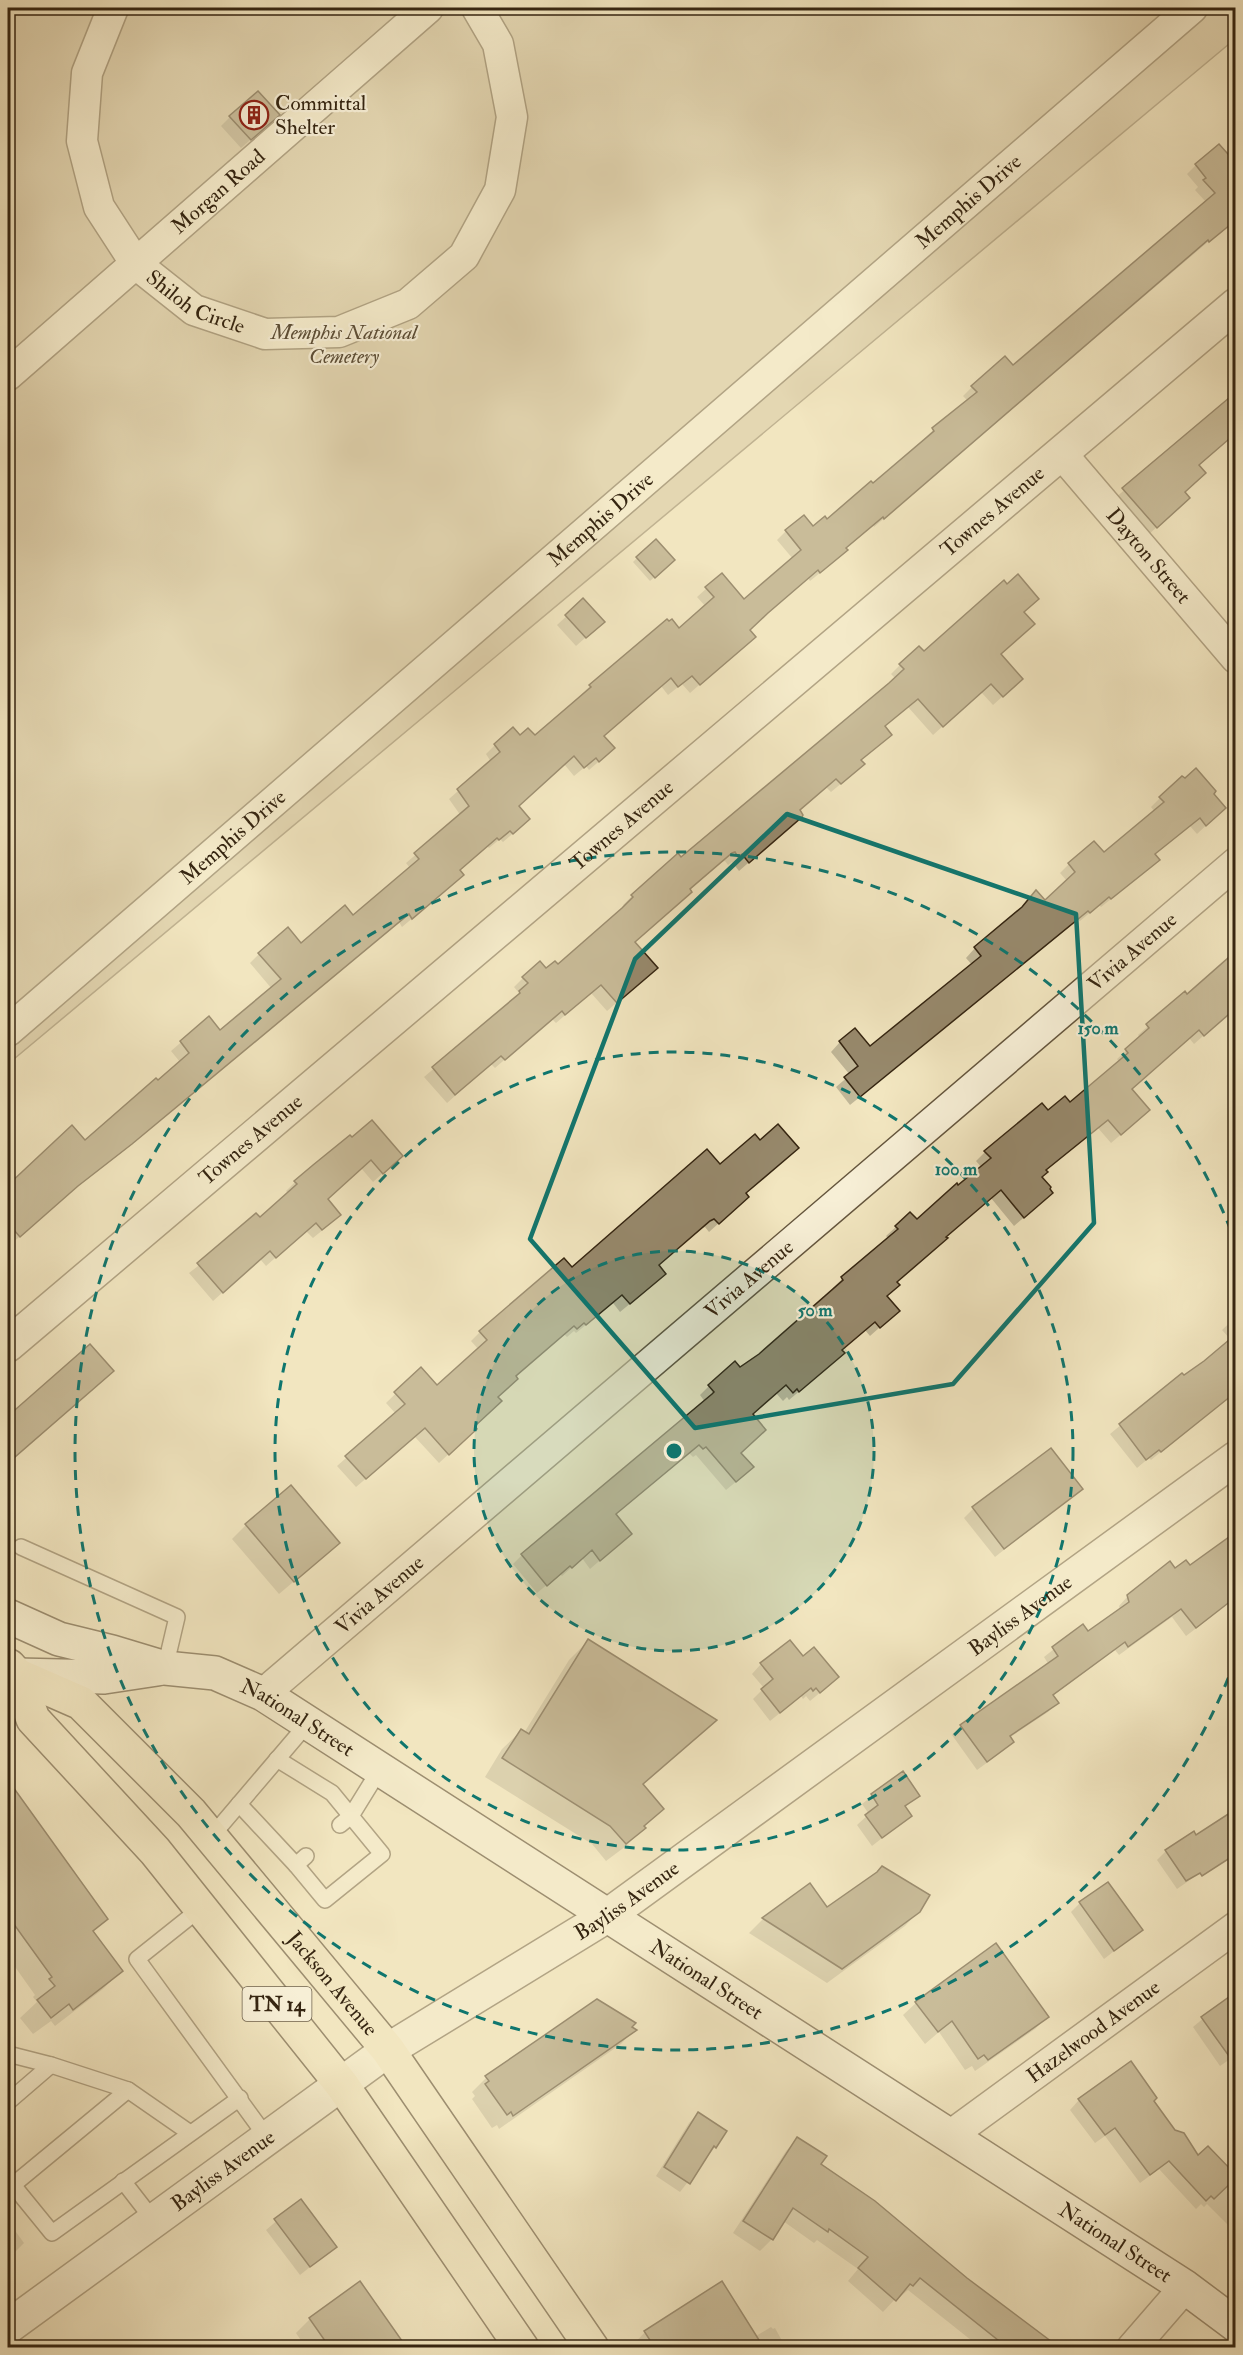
<svg xmlns="http://www.w3.org/2000/svg" width="1243" height="2355" viewBox="0 0 1243 2355" font-family="'IM FELL Double Pica',serif">
	<rect width="100%" height="100%" fill="#f2e6c0"/>
	<filter id="stains"><feTurbulence type="fractalNoise" baseFrequency=".00333" numOctaves="4"/><feColorMatrix values="0 0 0 0 .2 0 0 0 0 .09 0 0 0 0 .02 0 0 0 .5 -.17"/></filter>
	<radialGradient id="worn" r=".72"><stop offset=".6" stop-color="#630" stop-opacity="0"/><stop offset="1" stop-color="#630" stop-opacity=".3"/></radialGradient>
	<polygon fill="#d2c5a2" stroke="#84755a" stroke-width="1.5" points="8,8 1235,8 1235,39 8,1064"/>
	<g fill="#0003">
		<polygon points="230,117 268,124 241,148 221,126"/>
		<polygon points="1236,154 1236,218 874,527 873,525 845,549 837,559 810,581 808,578 757,622 749,630 754,637 690,693 682,684 668,695 661,686 603,736 604,757 589,770 586,766 574,776 564,764 517,807 519,828 503,842 500,839 489,848 487,846 459,871 453,884 402,927 399,922 121,1153 67,1195 10,1245 8,1243 8,1187 72,1127 85,1142 180,1062 171,1051 209,1018 220,1032 272,989 250,963 259,954 300,945 353,917 410,868 406,863 461,816 449,799 491,762 486,754 495,745 520,737 535,738 590,686 678,630 706,607 697,597 707,588 744,601 793,559 777,540 786,531 812,528 827,521 873,485 926,441 924,439 933,430 968,401 963,396 972,387 1013,367 1206,202 1195,190 1198,187 1187,174 1196,165 1230,159"/>
		<polygon points="1236,394 1236,445 1229,437 1198,465 1184,493 1179,507 1147,536 1114,499"/>
		<polygon points="637,558 669,564 650,581 633,562"/>
		<polygon points="583,601 593,631 576,646 557,625"/>
		<polygon points="1022,613 1000,654 1012,688 993,705 981,692 933,735 908,707 884,727 860,761 854,773 831,792 826,787 798,811 791,826 739,871 732,862 728,865 725,861 721,862 633,942 646,977 607,1011 591,993 556,1023 552,1019 495,1068 491,1064 447,1103 424,1077 512,1002 519,993 514,987 523,978 558,966 625,907 623,905 632,896 680,859 896,679 891,674 900,665"/>
		<polygon points="1212,794 1215,817 1197,834 1190,826 1154,855 1158,860 1149,869 1101,907 1099,905 1080,921 1078,920 850,1105 836,1087 850,1075 831,1052 840,1042 855,1030 869,1048 972,965 966,958 975,948 1044,902 1067,881 1060,873 1069,864 1103,854 1155,812 1151,807 1160,798"/>
		<polygon points="1185,993 1187,996 1236,1007 1194,1044 1189,1038 1130,1090 1139,1119 1111,1143 1098,1128 1045,1171 1040,1177 1042,1202 1014,1226 991,1198 896,1282 886,1297 888,1320 870,1336 865,1330 841,1351 834,1362 789,1400 787,1397 783,1401 776,1393 752,1415 740,1453 743,1476 726,1490 696,1455 693,1457 689,1453 614,1515 620,1543 590,1569 582,1558 562,1576 560,1574 537,1593 513,1564 522,1555 705,1402 700,1395 709,1386 740,1369 760,1355 835,1289 833,1288 842,1279 889,1239 886,1236 910,1214 916,1221 982,1168 976,1161 985,1152 1048,1112 1070,1104 1119,1062 1117,1059 1140,1038 1138,1035"/>
		<polygon points="350,1137 392,1165 373,1182 361,1168 327,1200 339,1215 330,1224 313,1238 306,1231 266,1266 260,1259 213,1301 189,1273 259,1219 289,1194 286,1191 295,1182"/>
		<polygon points="744,1194 738,1206 709,1232 705,1227 699,1230 657,1266 655,1283 620,1312 613,1303 576,1333 574,1331 567,1337 564,1334 514,1377 473,1426 466,1438 439,1463 415,1437 356,1487 337,1466 396,1414 386,1403 421,1369 437,1387 479,1350 471,1341 480,1332 572,1269"/>
		<polygon points="1236,1317 1236,1390 1151,1460 1149,1458 1137,1468 1110,1434 1181,1375 1183,1378 1231,1340 1222,1330"/>
		<polygon points="90,1346 98,1384 8,1463 8,1418"/>
		<polygon points="1081,1489 995,1557 964,1518 973,1509"/>
		<polygon points="246,1525 324,1556 279,1594 232,1539"/>
		<polygon points="1190,1567 1220,1607 1211,1617 1186,1636 1172,1617 1119,1655 1115,1650 1052,1696 1057,1703 1048,1712 1009,1738 1012,1742 1003,1751 977,1770 952,1735 961,1726 1049,1665 1044,1657 1083,1626 1088,1634 1120,1610 1119,1606 1128,1596 1175,1570"/>
		<polygon points="588,1641 714,1721 642,1786 662,1809 626,1846 606,1861 592,1844 485,1777 502,1749 521,1731 524,1733 569,1660"/>
		<polygon points="761,1664 828,1686 810,1701 806,1696 803,1699 801,1696 770,1721 753,1699 764,1688 752,1674"/>
		<polygon points="902,1773 918,1795 904,1808 910,1816 872,1846 857,1825 869,1814 862,1804"/>
		<polygon points="8,1784 106,1918 92,1932 121,1971 103,1989 55,2026 51,2021 33,2034 20,2018 37,2002 33,1997 35,1995 8,1957"/>
		<polygon points="1196,1837 1236,1848 1177,1889 1157,1860 1166,1851"/>
		<polygon points="810,1885 827,1909 919,1911 905,1926 827,1983 749,1933 763,1919"/>
		<polygon points="1080,1903 1141,1930 1104,1959 1071,1912"/>
		<polygon points="1236,1991 1236,2055 1220,2066 1193,2027"/>
		<polygon points="916,2003 1047,2017 1035,2029 975,2071 972,2066 965,2070 939,2032 925,2044 903,2015"/>
		<polygon points="630,2027 634,2030 621,2044 499,2129 497,2125 492,2128 472,2099 475,2096 472,2092 486,2078"/>
		<polygon points="1130,2063 1152,2101 1197,2158 1236,2177 1236,2233 1207,2204 1204,2207 1201,2204 1196,2209 1159,2169 1140,2183 1105,2136 1095,2143 1070,2110 1079,2100"/>
		<polygon points="698,2114 715,2147 680,2192 656,2176 689,2123"/>
		<polygon points="797,2139 819,2164 1057,2348 981,2348 908,2290 900,2297 898,2296 883,2312 848,2281 858,2269 817,2240 814,2243 783,2221 772,2239 760,2251 733,2233 786,2151"/>
		<polygon points="300,2201 335,2247 300,2275 266,2230"/>
		<polygon points="8,2221 24,2243 8,2259"/>
		<polygon points="310,2319 405,2348 306,2348 296,2333"/>
		<polygon points="771,2327 773,2329 775,2328 786,2348 630,2348 645,2332 756,2336"/>
	</g>
	<g fill="#97896c" stroke="#352511" stroke-width="1.5">
		<polygon points="258,91 280,115 251,140 229,116"/>
		<polygon points="1219,144 1236,163 1236,220 1209,242 1208,240 884,519 883,517 846,548 848,550 820,573 818,570 768,613 750,630 756,637 700,685 692,676 678,687 671,678 604,736 615,748 599,762 596,758 584,768 574,756 519,806 530,819 513,834 510,831 499,840 497,838 460,870 464,875 412,919 409,914 132,1144 78,1186 20,1237 8,1223 8,1185 72,1125 85,1140 156,1078 158,1080 189,1053 180,1041 209,1016 220,1030 281,979 258,953 288,927 301,943 345,905 353,915 419,859 414,853 469,806 457,789 500,752 494,744 513,727 520,735 528,728 535,735 591,687 589,685 667,619 669,621 672,619 679,628 714,597 705,587 722,573 744,599 801,550 785,530 804,515 813,526 825,516 827,519 871,481 873,483 934,431 932,428 977,392 971,386 1005,356 1013,365 1215,193 1203,180 1206,178 1195,164"/>
		<polygon points="1236,392 1236,433 1199,465 1206,473 1185,492 1190,498 1157,528 1122,488"/>
		<polygon points="656,539 675,560 655,578 636,557"/>
		<polygon points="1018,574 1039,599 1024,612 1035,624 1001,654 1023,679 1003,697 991,684 943,727 918,699 885,726 892,735 861,760 865,764 841,784 836,779 800,810 803,815 802,817 749,863 742,854 738,857 735,852 732,853 690,889 692,892 635,942 658,968 617,1003 601,985 565,1015 562,1011 505,1060 501,1056 455,1095 432,1067 520,993 519,991 528,983 522,977 540,961 546,968 555,961 558,964 622,908 633,897 631,895 678,853 681,857 889,683 904,669 899,664 919,646 924,651 1004,580 1007,584"/>
		<polygon points="583,598 605,622 586,638 565,615"/>
		<polygon points="1196,768 1216,791 1214,794 1226,808 1206,826 1200,818 1155,854 1160,860 1111,899 1109,897 1090,913 1088,911 860,1097 844,1077 858,1066 839,1041 855,1028 870,1046 981,956 974,947 1022,907 1036,890 1045,900 1075,872 1068,863 1094,841 1104,852 1164,802 1159,797 1182,776 1185,778"/>
		<polygon points="1236,951 1236,1008 1204,1036 1199,1030 1132,1089 1150,1110 1121,1135 1108,1120 1046,1170 1048,1172 1042,1177 1051,1187 1050,1189 1053,1193 1024,1218 1001,1190 946,1237 948,1238 897,1282 900,1285 887,1296 900,1311 880,1328 875,1322 842,1350 845,1353 799,1392 797,1389 793,1393 786,1385 753,1414 766,1430 741,1453 754,1467 736,1482 706,1447 703,1449 699,1445 616,1514 632,1534 600,1561 592,1550 572,1568 570,1566 547,1586 521,1554 712,1394 714,1392 708,1385 735,1361 740,1367 759,1354 843,1280 841,1277 898,1229 895,1226 910,1212 917,1219 957,1183 958,1185 991,1158 984,1151 1042,1103 1048,1110 1065,1096 1070,1102 1128,1053 1125,1049 1149,1028 1146,1024 1185,991 1187,994"/>
		<polygon points="372,1120 403,1156 383,1174 371,1160 328,1199 341,1215 322,1230 316,1223 276,1258 270,1251 223,1293 197,1263 256,1213 260,1217 297,1184 294,1181 313,1165 350,1135 352,1137"/>
		<polygon points="778,1124 799,1148 746,1193 749,1197 719,1224 714,1219 710,1221 659,1265 666,1274 630,1304 622,1295 586,1325 584,1323 577,1329 574,1326 516,1376 518,1379 498,1397 502,1401 475,1426 477,1429 449,1455 425,1428 366,1479 345,1456 405,1404 394,1392 421,1367 437,1385 487,1340 479,1331 564,1258 572,1267 707,1149 720,1164 755,1134 760,1140"/>
		<polygon points="1236,1334 1236,1392 1161,1452 1159,1450 1146,1460 1119,1424 1182,1373 1184,1375 1204,1361"/>
		<polygon points="90,1344 114,1371 8,1463 8,1416"/>
		<polygon points="1051,1448 1083,1489 1004,1549 972,1507"/>
		<polygon points="291,1485 340,1543 294,1582 245,1524"/>
		<polygon points="1236,1532 1236,1597 1196,1628 1181,1609 1128,1647 1125,1642 1053,1695 1059,1703 1010,1736 1014,1742 987,1762 960,1725 1058,1656 1052,1647 1083,1624 1088,1631 1129,1602 1127,1595 1170,1561 1175,1568 1186,1560 1190,1565"/>
		<polygon points="588,1639 717,1720 643,1784 664,1809 644,1826 646,1828 626,1844 610,1826 502,1758 521,1729 529,1734"/>
		<polygon points="790,1640 803,1656 814,1647 839,1677 820,1693 816,1688 813,1691 811,1688 780,1713 761,1689 773,1679 760,1663"/>
		<polygon points="903,1771 920,1796 905,1806 912,1816 882,1838 865,1815 878,1805 871,1794"/>
		<polygon points="8,1780 108,1919 93,1931 123,1971 73,2010 69,2004 51,2018 37,2000 55,1986 49,1979 52,1977 8,1916"/>
		<polygon points="1236,1809 1236,1854 1202,1876 1200,1873 1186,1881 1165,1850 1194,1831 1196,1835"/>
		<polygon points="882,1866 930,1895 920,1912 842,1969 762,1918 810,1883 827,1907 877,1872"/>
		<polygon points="1108,1882 1143,1930 1114,1951 1079,1902"/>
		<polygon points="996,1943 1049,2017 988,2060 984,2055 978,2059 952,2021 938,2032 915,2002"/>
		<polygon points="1236,1992 1236,2066 1201,2017"/>
		<polygon points="597,1999 636,2023 632,2027 637,2030 513,2116 511,2112 507,2115 485,2084 489,2081 485,2076"/>
		<polygon points="1131,2061 1157,2098 1154,2101 1175,2130 1184,2133 1198,2155 1208,2146 1236,2175 1236,2178 1214,2199 1211,2196 1206,2201 1169,2161 1150,2175 1115,2128 1105,2135 1078,2099"/>
		<polygon points="698,2112 727,2131 716,2148 714,2146 690,2184 664,2167"/>
		<polygon points="797,2137 827,2156 821,2164 875,2201 967,2278 1060,2348 1008,2348 920,2278 913,2286 910,2284 896,2301 858,2268 868,2257 829,2229 828,2232 793,2208 773,2240 743,2221"/>
		<polygon points="301,2199 337,2247 310,2267 274,2219"/>
		<polygon points="360,2281 407,2348 330,2348 309,2318"/>
		<polygon points="722,2281 764,2348 655,2348 644,2331"/>
	</g>
	<g fill="none" stroke-linecap="round" stroke-linejoin="round">
		<g stroke="#64553d" stroke-width="18">
			<g id="service">
				<polyline points="21,1547 177,1617 165,1668"/>
				<polyline points="277,1759 332,1793 382,1854 325,1900 296,1865"/>
				<polyline points="239,1804 296,1865 306,1856"/>
				<polyline points="340,1825 351,1816 380,1769"/>
				<polyline points="211,1837 308,1723"/>
				<polyline points="201,1908 137,1959 268,2139"/>
				<polyline points="8,2054 51,2065 128,2090 190,2133"/>
				<polyline points="8,2102 51,2065"/>
				<polyline points="8,2179 52,2233 240,2098"/>
				<polyline points="123,2181 154,2221"/>
				<polyline points="13,2185 128,2090"/>
			</g>
		</g>
		<g stroke="#64553d" stroke-width="33">
			<g id="minor">
				<path id="s1" d="M113 8 87 73 82 141 99 207 136 264 194 310 265 334 339 332 408 304 464 256 500 190 512 117 498 44 477 8"/>
				<path id="s2" d="M8 375 428 8"/>
				<path id="s3" d="M1061 453 1236 658"/>
				<path id="s4" d="M8 1031 1192 8"/>
				<path id="s5" d="M263 1694 1236 863"/>
				<path id="s6" d="M951 2135 1236 1927"/>
				<polyline points="1132,2348 1185,2287"/>
			</g>
		</g>
		<g stroke="#64553d" stroke-width="36">
			<g id="tertiary">
				<path id="s7" d="M8 1345 1236 305"/>
				<path id="s8" d="M8 2327 388 2050 607 1916 1236 1458"/>
			</g>
		</g>
		<g stroke="#352511" stroke-width="36">
			<g id="secondary">
				<path id="s9" d="M8 1616 59 1639 112 1652 165 1668 215 1673 263 1694 1185 2287 1236 2325"/>
				<polyline points="17,1675 104,1677 157,1669"/>
			</g>
		</g>
		<g stroke="#352511" stroke-width="36">
			<g id="primary">
				<polyline points="9,1666 17,1675 33,1719 155,1851 342,2085 522,2348"/>
				<path id="s10" d="M17 1675 81 1703 191 1813 388 2050 592 2348"/>
			</g>
		</g>
		<use href="#service" stroke="#f7efd6" stroke-width="15"/>
		<use href="#minor" stroke="#f7efd6" stroke-width="30"/>
		<use href="#tertiary" stroke="#f7efd6" stroke-width="33"/>
		<use href="#secondary" stroke="#f7efd6" stroke-width="33"/>
		<use href="#primary" stroke="#f2e6c0" stroke-width="33"/>
	</g>
	<path d="M0 0H1243V2355H0ZM787 814 1076 914 1094 1223 953 1384 695 1428 530 1239 635 959Z" fill="#f2e6c0" fill-opacity=".55" fill-rule="evenodd"/>
	<path fill="none" stroke="#0f766e" stroke-width="4.5" stroke-linejoin="round" d="M787 814 1076 914 1094 1223 953 1384 695 1428 530 1239 635 959Z"/>
	<circle cx="674" cy="1451" r="200" fill="#0f766e" fill-opacity=".12"/>
	<g fill="none" stroke="#0f766e" stroke-width="3" stroke-dasharray="10 8">
		<circle cx="674" cy="1451" r="200"/>
		<circle cx="674" cy="1451" r="399"/>
		<path d="M1235 1661A599 599 0 1 1 1235 1241"/>
	</g>
	<defs>
		<g id="building-ring" transform="scale(1.5)"><circle r="9.5" fill="#f7efd6" stroke="#8f2418" stroke-width="1.5"/><path d="M-4-6H4V6H1V3H-1V6H-4ZM-2.5-4.3h1.7v1.8h-1.7ZM.8-4.3h1.7v1.8H.8ZM-2.5-1h1.7V.8h-1.7ZM.8-1h1.7V.8H.8Z" fill="#8f2418"/></g>
	</defs>
	<g fill-rule="evenodd">
		<use href="#building-ring" x="254" y="115"/>
	</g>
	<g text-anchor="middle" dominant-baseline="central" stroke-width="4.5" stroke-linejoin="round" paint-order="stroke">
		<rect fill="#f7efd6" stroke="#6f624c" stroke-width="1.5" x="242.5" y="1987" width="69" height="34" rx="4.5"/>
		<g font-size="20" font-weight="bold" fill="#352511">
			<text x="277" y="2004">TN 14</text>
		</g>
		<g font-size="21" fill="#352511" stroke="#f7efd6" text-anchor="start">
			<text x="275" y="103">Committal<tspan x="275" dy="24">Shelter</tspan></text>
		</g>
		<g font-size="21" fill="#352511" stroke="#f7efd6">
			<text stroke="none"><textPath href="#s2" startOffset="279">Morgan Road</textPath></text>
			<text stroke="none"><textPath href="#s4" startOffset="1269">Memphis Drive</textPath></text>
			<text stroke="none"><textPath href="#s1" startOffset="346">Shiloh Circle</textPath></text>
			<text stroke="none"><textPath href="#s7" startOffset="1290">Townes Avenue</textPath></text>
			<text stroke="none"><textPath href="#s4" startOffset="783">Memphis Drive</textPath></text>
			<text stroke="none"><textPath href="#s3" startOffset="135">Dayton Street</textPath></text>
			<text stroke="none"><textPath href="#s7" startOffset="804">Townes Avenue</textPath></text>
			<text stroke="none"><textPath href="#s4" startOffset="297">Memphis Drive</textPath></text>
			<text stroke="none"><textPath href="#s5" startOffset="1143">Vivia Avenue</textPath></text>
			<text stroke="none"><textPath href="#s7" startOffset="318">Townes Avenue</textPath></text>
			<text stroke="none"><textPath href="#s5" startOffset="639">Vivia Avenue</textPath></text>
			<text stroke="none"><textPath href="#s5" startOffset="153">Vivia Avenue</textPath></text>
			<text stroke="none"><textPath href="#s8" startOffset="1238">Bayliss Avenue</textPath></text>
			<text stroke="none"><textPath href="#s9" startOffset="310">National Street</textPath></text>
			<text stroke="none"><textPath href="#s8" startOffset="752">Bayliss Avenue</textPath></text>
			<text stroke="none"><textPath href="#s9" startOffset="796">National Street</textPath></text>
			<text stroke="none"><textPath href="#s10" startOffset="447">Jackson Avenue</textPath></text>
			<text stroke="none"><textPath href="#s6" startOffset="176">Hazelwood Avenue</textPath></text>
			<text stroke="none"><textPath href="#s8" startOffset="266">Bayliss Avenue</textPath></text>
			<text stroke="none"><textPath href="#s9" startOffset="1282">National Street</textPath></text>
		</g>
		<g font-size="21" font-style="italic" fill="#5c4d35" stroke="#f7efd6">
			<text x="344" y="332">Memphis National<tspan x="344" dy="24">Cemetery</tspan></text>
		</g>
	</g>
	<circle cx="674" cy="1451" r="9" fill="#0f766e" stroke="#f7efd6" stroke-width="3"/>
	<g font-size="18" text-anchor="middle" font-weight="bold" fill="#0f766e" stroke="#f7efd6" stroke-width="4.5" stroke-linejoin="round" paint-order="stroke">
		<text x="1098" y="1034">150 m</text>
		<text x="956" y="1175">100 m</text>
		<text x="815" y="1316">50 m</text>
	</g>
	<rect width="1243" height="2355" fill="none" stroke="#f2e6c0" stroke-width="30"/>
	<rect x="9" y="9" width="1225" height="2337" fill="none" stroke="#352511" stroke-width="3"/>
	<rect x="15" y="15" width="1213" height="2325" fill="none" stroke="#352511" stroke-width="1.5"/>
	<rect width="100%" height="100%" filter="url(#stains)"/>
	<rect width="100%" height="100%" fill="url(#worn)"/>
</svg>
